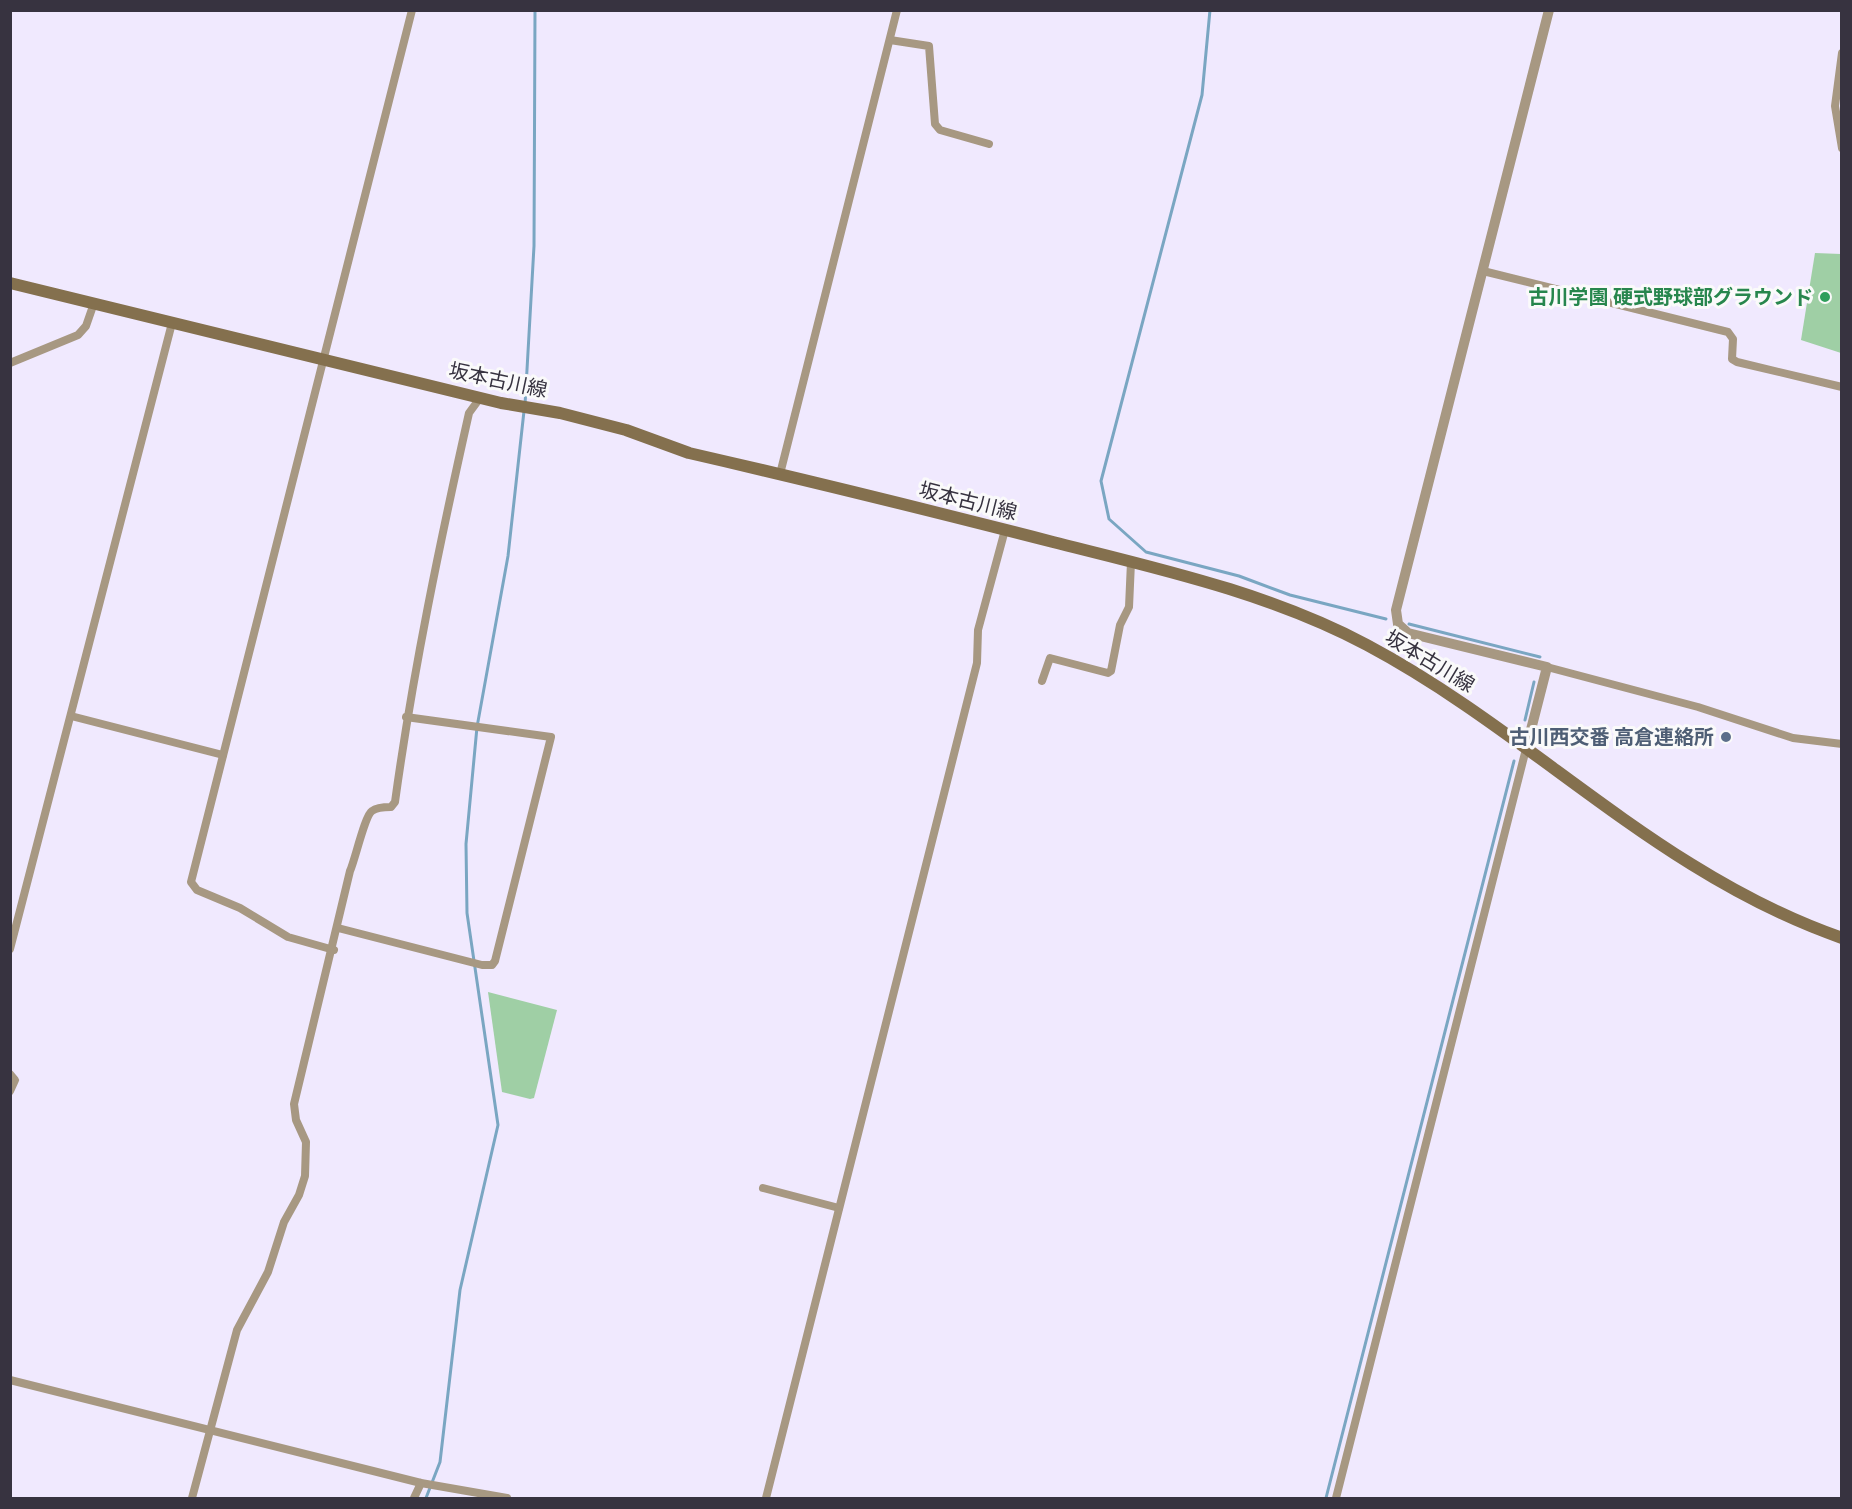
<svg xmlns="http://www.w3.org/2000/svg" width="1852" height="1509" viewBox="0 0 1852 1509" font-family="'Roboto Condensed','Noto Sans JP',sans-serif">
	<rect width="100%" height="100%" fill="#f0e9fe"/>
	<g fill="#9fcfa5">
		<polygon points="1815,253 1841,254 1841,353 1801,340"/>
		<polygon points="488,992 557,1010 534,1098 530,1099 502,1092"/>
	</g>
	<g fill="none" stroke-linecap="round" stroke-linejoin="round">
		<g stroke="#7aa6c2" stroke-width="3">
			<polyline points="1210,10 1202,95 1101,481 1109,519 1146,552 1239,576 1290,595 1386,619"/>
			<polyline points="525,405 534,246 535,10"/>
			<polyline points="1409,624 1540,657"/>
			<polyline points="1525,720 1534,682"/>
			<polyline points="426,1498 440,1462 460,1290 498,1125 467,913 466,844 477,727 508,556 524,411"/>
			<polyline points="1326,1498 1514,761"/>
		</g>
		<g stroke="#a79882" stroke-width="8">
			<polyline points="890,40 929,46 935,124 940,130 989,144"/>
			<polyline points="1842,53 1835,106 1842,148"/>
			<polyline points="1483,271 1728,332 1733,339 1732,359 1737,362 1842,387"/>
			<polyline points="10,363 78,335 86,326 94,303"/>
			<polyline points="780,474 897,10"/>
			<polyline points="1547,667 1698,707 1793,738 1842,744"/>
			<polyline points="1042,681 1050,658 1108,673 1111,671 1120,625 1129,607 1131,562"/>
			<polyline points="71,716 223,755"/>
			<polyline points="338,928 482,965 492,965 495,961 551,737 406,717"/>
			<polyline points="10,949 172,323"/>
			<polyline points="334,950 288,937 240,908 197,890 191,882 412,10"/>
			<polyline points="10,1074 15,1080 10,1091"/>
			<polyline points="763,1188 839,1208"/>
			<polyline points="10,1380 421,1483 507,1498"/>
			<path d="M192 1498 237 1330 268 1272 284 1222 299 1195 305 1176 306 1142 296 1120 294 1104 350 871C355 860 365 815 372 811 377 807 385 807 391 807L395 802C413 671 440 542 469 413L480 398"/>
			<polyline points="414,1498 421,1483"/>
			<polyline points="766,1498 977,663 978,630 1005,530"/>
			<polyline points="1336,1498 1526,749"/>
		</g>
		<polyline stroke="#a79882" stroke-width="10" points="1526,749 1547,667 1408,633 1398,624 1396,610 1549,10"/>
		<path stroke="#84704e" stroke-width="12" d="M10 283 501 403 560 413 626 430 689 453C811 481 932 511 1053 542 1160 569 1269 593 1367 645 1534 734 1658 874 1842 938"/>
	</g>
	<circle fill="#2e9e5b" stroke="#fafafa" stroke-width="2" cx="1825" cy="297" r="6"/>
	<circle fill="#5c6f8a" stroke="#fafafa" stroke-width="2" cx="1726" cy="737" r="6"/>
	<g text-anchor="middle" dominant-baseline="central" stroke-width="6" stroke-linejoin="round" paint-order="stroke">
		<g font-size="20" font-weight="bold" fill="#27864d" stroke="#fafafa" text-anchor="end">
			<text x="1813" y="297">古川学園 硬式野球部グラウンド</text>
		</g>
		<g font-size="20" fill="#373340" stroke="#fafafa">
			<text transform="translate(498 380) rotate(12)">坂本古川線</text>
			<text transform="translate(968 501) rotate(14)">坂本古川線</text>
			<text transform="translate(1430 661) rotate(31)">坂本古川線</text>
		</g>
		<g font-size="20" font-weight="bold" fill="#4e5e75" stroke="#fafafa" text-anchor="end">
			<text x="1714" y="737">古川西交番 高倉連絡所</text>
		</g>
	</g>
	<rect width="1852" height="1509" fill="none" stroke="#373340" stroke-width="24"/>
</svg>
